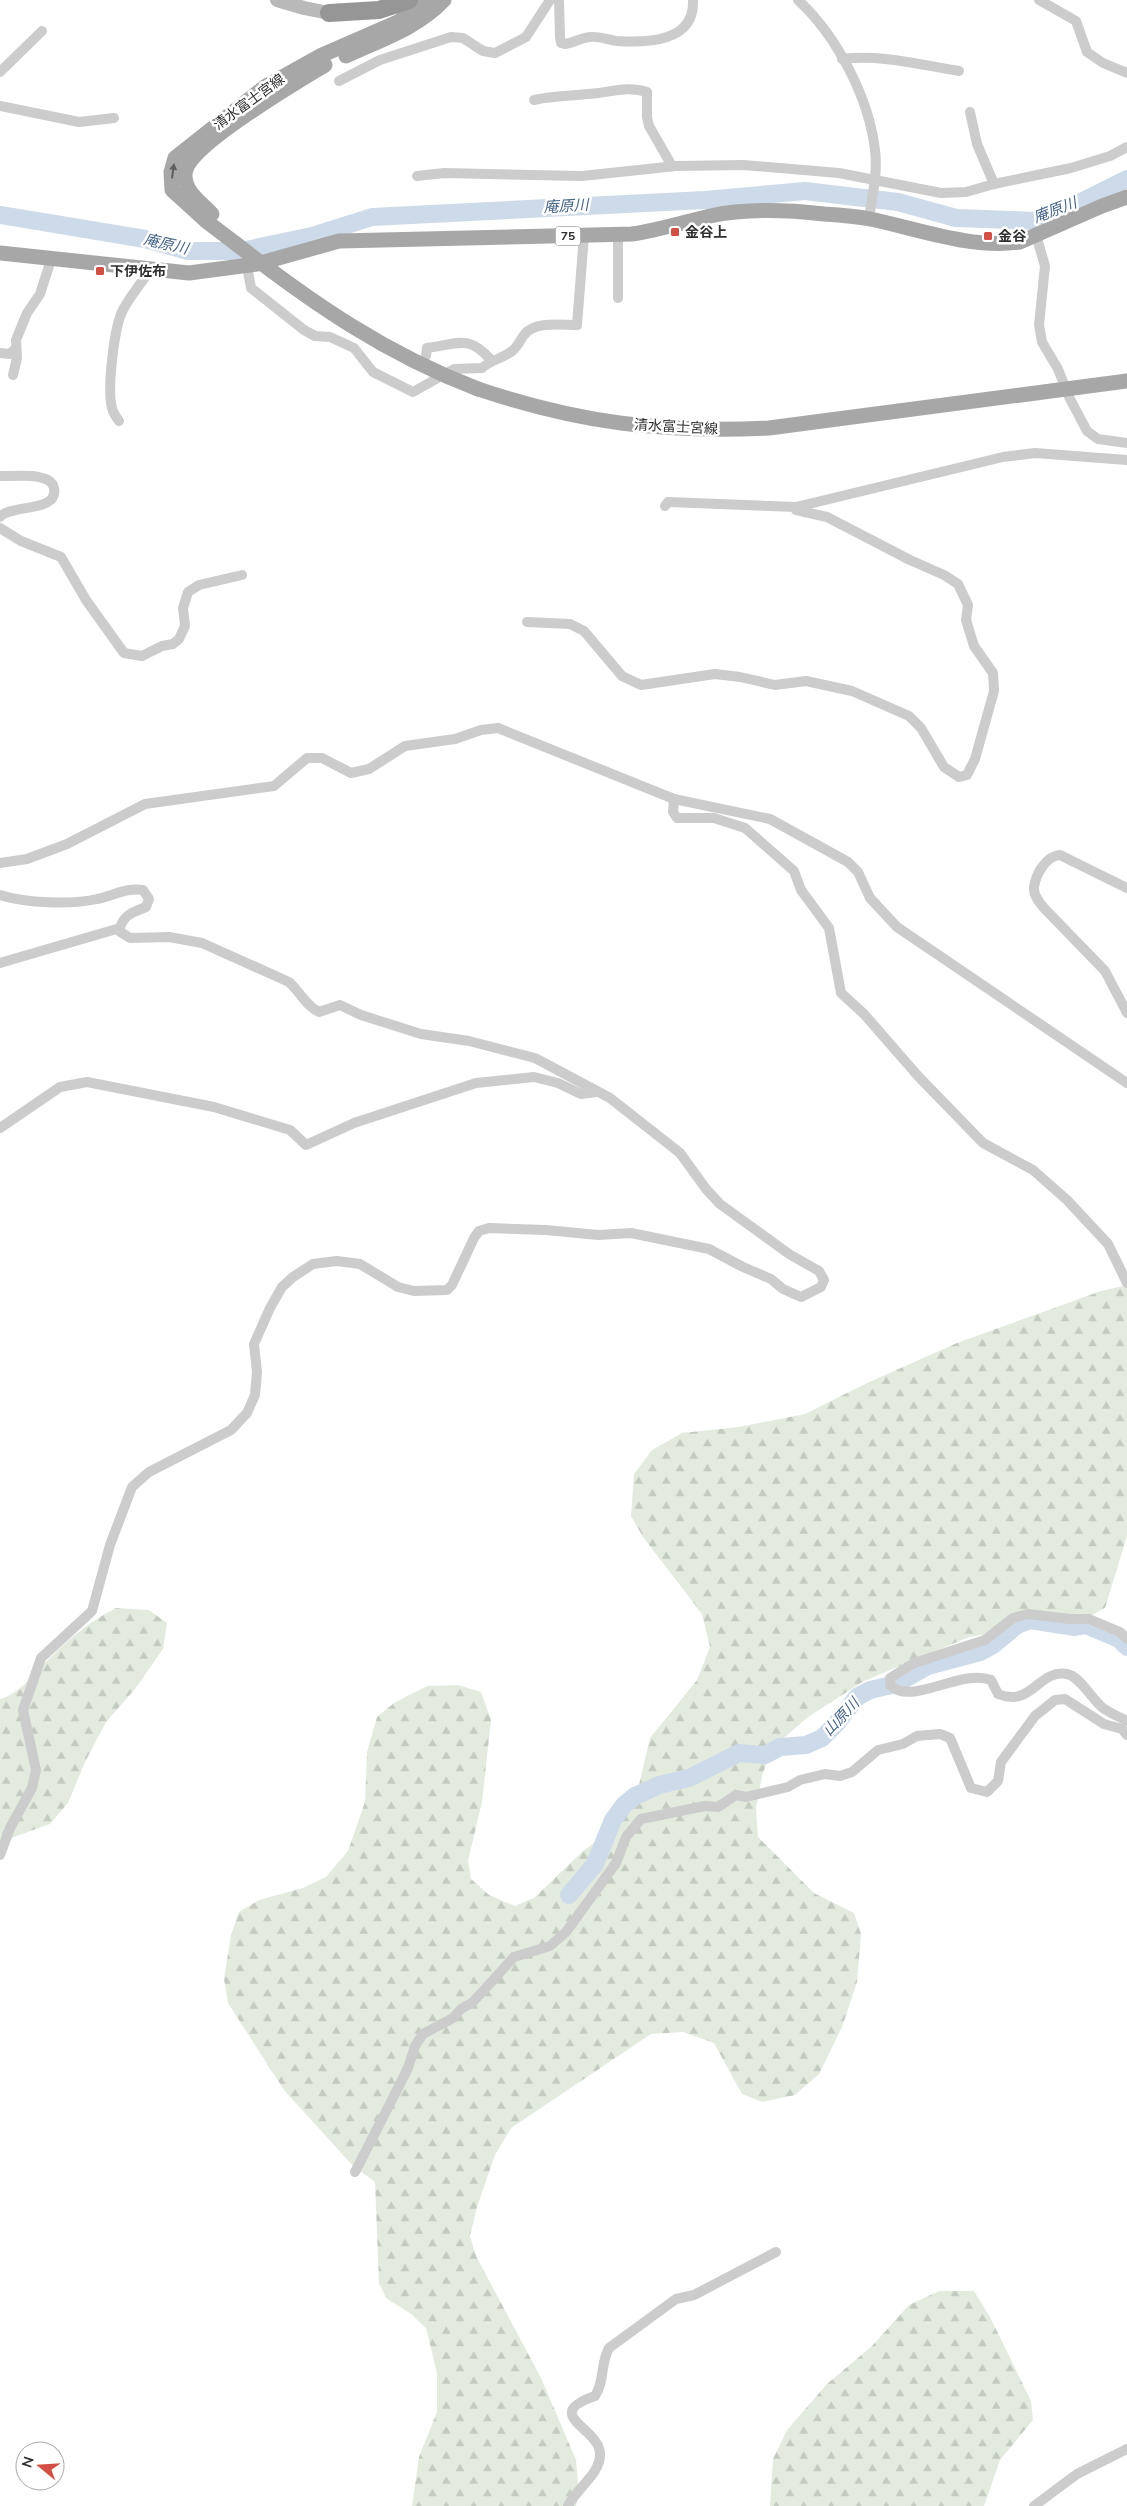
<svg xmlns="http://www.w3.org/2000/svg" width="1127" height="2506" viewBox="0 0 1127 2506" font-family="'Nunito Sans','Noto Sans JP',sans-serif">
	<defs>
		<pattern id="forest-firs" width="22" height="20" patternUnits="userSpaceOnUse" patternTransform="scale(1.25)"><rect width="22" height="20" fill="#e3ebdf"/><path d="M5 1l3.5 6h-7zM16 11l3.5 6h-7z" fill="#c3cac0"/></pattern>
	</defs>
	<rect width="100%" height="100%" fill="#fff"/>
	<g fill="url(#forest-firs)">
		<polygon points="1127,1285 1127,1536 1105,1608 1084,1619 969,1637 864,1681 808,1717 772,1748 762,1776 756,1808 758,1837 814,1893 854,1913 861,1934 857,1982 842,2027 819,2074 795,2095 762,2102 742,2094 714,2043 683,2032 651,2034 511,2128 495,2155 477,2207 470,2236 476,2256 541,2378 576,2460 579,2493 576,2506 412,2506 419,2457 437,2412 437,2373 426,2328 411,2314 386,2298 379,2283 375,2182 353,2166 284,2090 228,2003 224,1979 231,1935 239,1912 259,1900 303,1888 326,1877 348,1851 365,1802 367,1752 377,1717 394,1703 427,1686 458,1685 481,1692 491,1720 482,1802 468,1861 471,1879 489,1895 515,1906 534,1898 582,1852 616,1826 635,1802 650,1738 697,1680 710,1647 702,1614 643,1537 631,1516 634,1474 652,1450 682,1433 739,1427 805,1414 865,1384 957,1343 1101,1291"/>
		<path d="M116 1608 149 1610 167 1623 163 1649 135 1689 106 1722 85 1762 68 1803 50 1824 0 1842V1699C22 1693 36 1670 53 1655 72 1636 92 1620 116 1608Z"/>
		<polygon points="939,2291 974,2291 990,2317 1031,2401 1033,2420 1000,2460 984,2506 770,2506 773,2459 787,2430 827,2384 872,2346 909,2305"/>
	</g>
	<g fill="none" stroke-linecap="round" stroke-linejoin="round">
		<g stroke="#cddae9" stroke-width="18">
			<polyline points="0,215 145,239 188,251 241,251 312,236 372,217 705,200 805,191 898,202 956,218 1035,221 1077,204 1127,179"/>
			<polyline points="569,1895 595,1864 613,1820 624,1805 635,1796 659,1785 689,1778 739,1753 765,1755 780,1747 806,1745 822,1738 837,1723 857,1697 870,1690 896,1684 928,1666 980,1652 993,1645 1017,1625 1030,1620 1075,1627 1086,1625 1119,1639 1127,1647"/>
		</g>
		<g stroke="#ccc" stroke-width="10">
			<path d="M559 0 560 37 561 43 565 44C574 43 582 37 591 37 599 36 608 40 617 41 647 43 695 42 693 0"/>
			<path d="M798 0C837 36 869 98 875 150 878 173 872 196 869 219"/>
			<polyline points="1039,0 1076,21 1087,52 1103,63 1127,73"/>
			<path d="M842 59C881 54 921 65 959 71"/>
			<polyline points="0,72 42,31"/>
			<polyline points="339,81 380,60 451,37 463,38 483,51 495,53 526,37 550,0"/>
			<path d="M534 100C552 96 570 96 588 94 608 93 627 85 647 92V117L649 126 672 166"/>
			<polyline points="0,106 79,122 114,118"/>
			<polyline points="970,112 977,144 994,184"/>
			<polyline points="417,176 444,173 582,176 676,166 743,165 839,173 941,193 966,192 994,184 1071,168 1110,156 1127,147"/>
			<polyline points="618,235 618,298"/>
			<polyline points="1036,235 1045,266 1039,325 1042,342 1058,369 1069,397 1087,431 1098,439 1127,443"/>
			<path d="M247 266 251 288 304 330 315 336 330 337 354 348 373 372 413 392 454 369 482 368C492 359 502 359 512 351 518 347 520 340 524 335 534 321 561 325 577 325L584 235"/>
			<polyline points="0,353 10,354 15,349"/>
			<path d="M426 356 427 348C458 344 468 334 491 360"/>
			<polyline points="13,375 17,358 16,340 27,313 40,294 51,260"/>
			<path d="M119 421C116 417 113 413 112 408 107 389 114 324 124 308 131 295 142 282 151 269"/>
			<path d="M0 476C12 477 51 471 54 488 59 513 10 504 0 517"/>
			<polyline points="665,506 668,502 796,507 1003,457 1035,453 1127,460"/>
			<polyline points="0,528 21,541 61,557 86,600 124,653 142,656 162,646 173,644 179,639 185,626 183,608 188,592 199,585 242,575"/>
			<polyline points="527,622 570,624 584,631 622,676 641,685 715,674 740,677 775,685 806,681 852,691 909,716 921,728 944,767 959,777 967,775 975,759 994,691 993,673 974,646 966,620 968,605 958,584 944,575 910,560 827,517 796,510 796,507"/>
			<polyline points="674,799 673,812 677,818 714,818 745,828 794,871 801,890 829,928 841,993 864,1014 918,1076 983,1143 1033,1170 1067,1200 1108,1244 1127,1283"/>
			<polyline points="0,863 27,859 67,844 145,804 274,786 307,758 322,758 351,773 369,769 405,746 455,739 481,730 498,728 674,799 770,819 848,862 858,872 870,898 897,927 1127,1083"/>
			<path d="M1127 888 1060 855C1046 856 1036 874 1034 887 1033 895 1039 902 1044 908L1105 971 1127 1013"/>
			<path d="M0 895C26 903 71 905 97 899 113 896 127 887 143 890L149 899 146 907C131 913 123 915 119 931L130 938 169 937 202 943 289 982C300 992 306 1006 319 1012L340 1005 361 1015 421 1034 469 1041 535 1058 610 1098 680 1153 706 1189 720 1204 789 1254 819 1271 824 1280 821 1287 801 1297 783 1289 771 1279 743 1267 709 1249 631 1233 598 1235 546 1230 489 1228 479 1231 474 1238 452 1285 447 1290 414 1291 398 1287 360 1264 337 1261 313 1264 293 1277 282 1287 270 1308 254 1344 257 1372 255 1395 247 1413 231 1430 149 1472 132 1487 110 1545 92 1611 41 1658 23 1710 36 1770 32 1788 10 1828 0 1855"/>
			<polyline points="0,963 120,928"/>
			<polyline points="0,1128 60,1087 87,1082 214,1107 290,1130 306,1145 354,1123 476,1083 534,1077 558,1083 581,1094 597,1092"/>
			<path d="M1127 1639 1120 1632 1089 1619H1070L1028 1614 1013 1618 985 1640 914 1663 890 1678V1685C911 1707 961 1668 991 1680L998 1694C1032 1708 1038 1669 1067 1674 1080 1676 1092 1700 1103 1708 1110 1713 1119 1717 1127 1721"/>
			<polyline points="355,2172 398,2088 408,2068 415,2046 423,2034 453,2018 461,2009 473,2002 514,1957 550,1946 566,1932 616,1863 626,1837 641,1819 705,1806 718,1807 736,1795 746,1797 788,1787 800,1780 825,1774 840,1776 852,1772 878,1750 903,1744 917,1736 940,1734 950,1738 971,1788 987,1792 998,1781 1001,1762 1035,1716 1055,1700 1065,1699 1104,1724 1122,1729 1127,1735"/>
			<path d="M568 2506C576 2489 601 2473 600 2454 600 2428 540 2415 595 2396 605 2381 600 2364 609 2348L676 2299 694 2295 776 2252"/>
			<polyline points="1034,2506 1077,2474 1127,2449"/>
		</g>
		<polyline stroke="#b9b9b9" stroke-width="14" points="277,0 304,8 329,13"/>
		<g stroke="#a7a7a7" stroke-width="15">
			<path d="M346 56C380 40 418 28 444 0"/>
			<path d="M212 214C202 203 184 192 185 174 187 146 299 81 325 65"/>
			<polyline points="235,243 206,221 172,190 171,172 175,158 266,86 320,56 398,22 428,0"/>
			<path d="M0 253 189 273 257 264 339 241 632 234C659 230 684 222 710 216 746 208 788 210 824 214 840 215 855 216 870 219 919 229 970 249 1020 242L1102 206 1127 197"/>
			<path d="M478 389C580 423 661 433 769 428L1127 381"/>
		</g>
		<polyline stroke="#969696" stroke-width="18" points="329,13 379,10 409,0"/>
		<path stroke="#a7a7a7" stroke-width="15" d="M235 243C312 303 386 354 478 389"/>
	</g>
	<defs><path id="oneway-solid" d="M-6-.8H1V-3.2L6.5 0L1 3.2V.8H-6Z" transform="scale(1.25)"/></defs>
	<use fill="#5f5f5f" href="#oneway-solid" transform="translate(173 171) rotate(-82)"/>
	<g fill="#d44f43" stroke="#fff" stroke-width="2">
		<rect x="670" y="227" width="10" height="10" rx="2.5"/>
		<rect x="983" y="231" width="10" height="10" rx="2.5"/>
		<rect x="95" y="266" width="10" height="10" rx="2.5"/>
	</g>
	<g text-anchor="middle" dominant-baseline="central" stroke-width="5" stroke-linejoin="round" paint-order="stroke">
		<rect fill="#fff" stroke="#6d6d6d" stroke-width="1" x="555.5" y="226.5" width="25" height="19" rx="4"/>
		<g font-size="12" font-weight="bold" fill="#2f2f2f">
			<text x="568" y="236">75</text>
		</g>
		<g font-size="14" fill="#2f2f2f" stroke="#fff">
			<text transform="translate(249 102) rotate(-36)">清水富士宮線</text>
			<text transform="translate(676 427) rotate(3)">清水富士宮線</text>
		</g>
		<g font-size="14" font-weight="bold" fill="#2f2f2f" stroke="#fff" text-anchor="start">
			<text x="685" y="232">金谷上</text>
			<text x="998" y="236">金谷</text>
			<text x="110" y="271">下伊佐布</text>
		</g>
		<g font-size="15" font-style="italic" fill="#45658a" stroke="#fff">
			<text transform="translate(566 206) rotate(-3)">庵原川</text>
			<text transform="translate(1055 210) rotate(-21)">庵原川</text>
			<text transform="translate(166 244) rotate(13)">庵原川</text>
			<text transform="translate(841 1717) rotate(-47)">山原川</text>
		</g>
	</g>
	<g transform="translate(40 2466) rotate(288)"><circle r="24" fill="#ffffff" stroke="#acacac"/>
	<path d="M0-4L9 19L0 12L-9 19Z" fill="#d44f43"/>
	<text y="-8" font-size="14" font-weight="bold" text-anchor="middle" fill="#2f2f2f">N</text>
	</g>
</svg>
